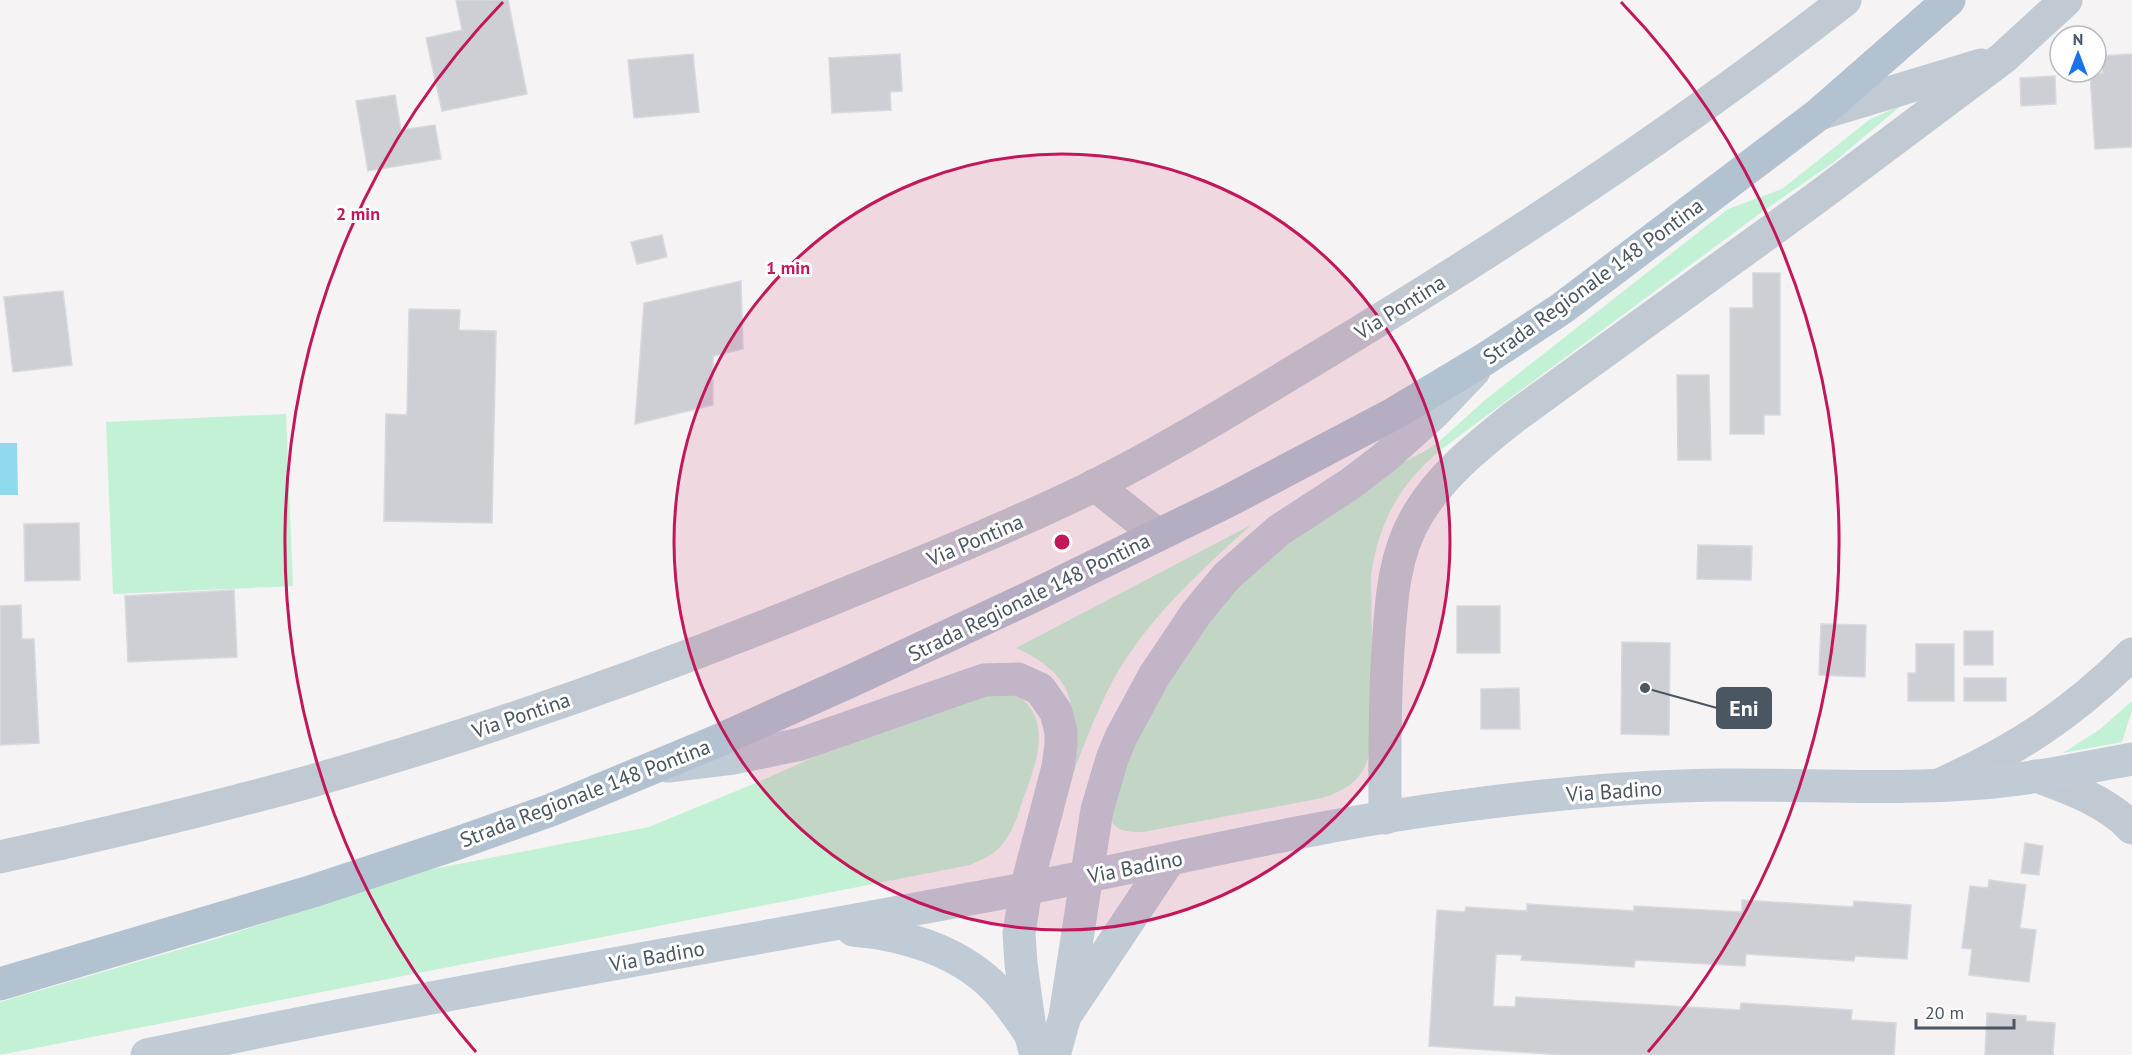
<svg xmlns="http://www.w3.org/2000/svg" width="2132" height="1055" viewBox="0 0 2132 1055" font-family="'PT Sans',sans-serif">
	<rect width="100%" height="100%" fill="#f5f3f3"/>
	<g fill="#c3f1d5">
		<path d="M1903 104 1834 162 1766 209 1443 448C1400 483 1379 521 1371 575L1373 729C1370 767 1361 786 1322 798L1143 832C1112 833 1111 824 1104 798L1218 592 1398 465 1427 450 1443 438 1485 400 1728 209 1782 189 1869 120Z"/>
		<polygon points="286,414 293,586 113,594 106,422"/>
		<path d="M1251 525C1196 575 1139 626 1106 694 1089 729 1076 767 1061 804 1063 781 1065 757 1068 734 1069 726 1071 715 1071 706 1068 678 1040 658 1016 648Z"/>
		<path d="M974 686C990 689 1010 688 1022 699 1053 725 1034 769 1023 799 1018 814 1014 830 1004 842 996 854 983 859 970 865L0 1055V1002L219 938 423 871 649 827 758 782Z"/>
		<polygon points="2132,701 2132,710 2122,742 2063,753 2099,730"/>
	</g>
	<polygon fill="#90daee" points="0,443 17,443 18,495 0,495"/>
	<g fill="#cdcfd5" stroke="#d7d9de" stroke-width="1.5">
		<polygon points="456,0 508,0 527,94 442,111 426,38 462,30"/>
		<polygon points="693,54 699,112 634,118 628,60"/>
		<polygon points="900,54 902,91 890,92 891,110 832,113 829,58"/>
		<polygon points="2132,54 2132,147 2095,149 2090,74 2103,73 2101,56"/>
		<polygon points="2055,76 2056,104 2021,106 2020,78"/>
		<polygon points="395,95 401,130 435,125 441,159 368,171 356,101"/>
		<polygon points="662,235 667,257 637,264 631,242"/>
		<polygon points="1753,273 1780,273 1780,415 1764,415 1764,434 1730,434 1730,308 1753,308"/>
		<polygon points="741,281 743,349 713,356 713,405 635,424 644,303"/>
		<polygon points="63,291 72,365 13,372 4,297"/>
		<polygon points="409,309 460,310 459,330 496,331 492,523 384,521 386,414 407,415"/>
		<polygon points="1677,375 1709,375 1711,460 1678,460"/>
		<polygon points="79,523 80,580 25,581 24,524"/>
		<polygon points="1698,545 1752,546 1751,580 1697,579"/>
		<polygon points="234,590 237,657 128,662 125,596"/>
		<polygon points="21,605 22,639 34,639 39,743 0,745 0,606"/>
		<rect x="1457" y="606" width="43" height="47"/>
		<polygon points="1821,624 1866,625 1865,677 1819,675"/>
		<rect x="1964" y="631" width="29" height="34"/>
		<polygon points="1622,642 1670,643 1669,735 1621,734"/>
		<polygon points="1916,644 1954,644 1954,701 1908,701 1908,673 1916,673"/>
		<rect x="1964" y="678" width="42" height="23"/>
		<polygon points="1519,688 1520,729 1481,729 1481,689"/>
		<polygon points="2025,843 2043,846 2039,875 2021,873"/>
		<polygon points="1989,880 2026,885 2020,928 2036,930 2029,982 1969,975 1972,949 1962,948 1970,886 1988,888"/>
		<polygon points="1742,900 1853,907 1854,901 1911,905 1907,959 1855,956 1854,961 1746,954 1745,966 1635,960 1634,967 1521,960 1522,955 1496,954 1493,1006 1515,1007 1516,997 1740,1010 1741,1003 1852,1010 1851,1020 1896,1023 1894,1055 1564,1055 1429,1046 1437,910 1465,912 1466,907 1527,911 1527,904 1634,911 1634,906 1742,912"/>
		<polygon points="1987,1013 2026,1016 2026,1021 2055,1023 2053,1055 1985,1055"/>
	</g>
	<g fill="none" stroke-linecap="round" stroke-linejoin="round">
		<g stroke="#c1cad2" stroke-width="33">
			<polyline points="1819,114 1981,65"/>
			<polyline points="1095,485 1158,535"/>
			<path d="M2036 776C2069 788 2108 802 2132 828"/>
			<path d="M1939 785C2016 750 2072 714 2132 654"/>
			<path d="M1385 818C1385 762 1384 705 1388 650 1391 603 1393 555 1418 514 1442 474 1479 445 1514 417L1815 199 2003 58 2066 0"/>
			<path d="M0 857C101 835 201 811 301 784 483 733 662 669 837 597 923 562 1009 527 1092 487 1172 447 1248 399 1325 353 1504 245 1680 129 1845 0"/>
		</g>
		<g stroke="#c1cbd6" stroke-width="33">
			<polyline points="668,766 733,758 801,744 984,680 1018,679 1040,689 1056,712 1061,732 1061,745 1058,767 1026,889 1019,933 1021,964 1031,1036 1036,1055"/>
			<path d="M853 930C902 934 956 950 992 985 1007 999 1017 1015 1029 1032"/>
			<polyline points="1069,1010 1169,860"/>
			<path d="M147 1055C427 995 709 948 991 895 1150 866 1307 825 1468 805 1551 794 1635 786 1719 785 1807 784 1895 790 1982 783 2033 779 2082 768 2132 759"/>
			<polyline points="1054,1055 1065,1016 1097,810 1112,759 1121,737 1154,676 1197,612 1227,576 1278,531 1350,484 1384,458 1435,412 1474,371"/>
		</g>
		<polyline stroke="#b3c2d1" stroke-width="33" points="0,984 313,891 455,844 551,810 715,742 851,681 1031,597 1226,502 1395,413 1485,359 1561,309 1819,114 1949,0"/>
	</g>
	<circle cx="1062" cy="542" r="388" fill="#c2185b" fill-opacity=".12"/>
	<g fill="none" stroke="#c2185b" stroke-width="3">
		<circle cx="1062" cy="542" r="388"/>
		<path d="M476 1052A777 777 0 0 1 503 2M1621 2A777 777 0 0 1 1648 1052"/>
	</g>
	<g text-anchor="middle" dominant-baseline="central" stroke-width="6" stroke-linejoin="round" paint-order="stroke">
		<g font-size="21" fill="#4a5661" stroke="#fff">
			<text transform="translate(1593 281) rotate(-36)">Strada Regionale 148 Pontina</text>
			<text transform="translate(1400 307) rotate(-32)">Via Pontina</text>
			<text transform="translate(975 540) rotate(-23)">Via Pontina</text>
			<text transform="translate(1029 597) rotate(-26)">Strada Regionale 148 Pontina</text>
			<text transform="translate(521 715) rotate(-19)">Via Pontina</text>
			<text transform="translate(1614 791) rotate(-4)">Via Badino</text>
			<text transform="translate(585 793) rotate(-21)">Strada Regionale 148 Pontina</text>
			<text transform="translate(1135 867) rotate(-11)">Via Badino</text>
			<text transform="translate(657 956) rotate(-10)">Via Badino</text>
		</g>
	</g>
	<circle cx="1062" cy="542" r="9" fill="#c2185b" stroke="#fff" stroke-width="3"/>
	<g font-size="18" text-anchor="middle" font-weight="bold" fill="#c2185b" stroke="#fff" stroke-width="6" stroke-linejoin="round" paint-order="stroke">
		<text x="358" y="220">2 min</text>
		<text x="788" y="274">1 min</text>
	</g>
	<path fill="none" stroke="#4a5661" stroke-width="2" d="M1645 688L1717 708"/>
	<circle fill="#4a5661" stroke="#fff" stroke-width="2" cx="1645" cy="688" r="6"/>
	<rect fill="#4a5661" stroke="#4a5661" stroke-width="2" x="1717" y="688" width="54" height="40" rx="6"/>
	<g font-size="22" text-anchor="middle" font-weight="bold" fill="#fff">
		<text x="1744" y="716">Eni</text>
	</g>
	<g transform="translate(2078 54)"><circle r="28" fill="#ffffff" stroke="#b7bbc0" stroke-width="1.5"/>
	<path d="M0-4.5L10 22L0 15L-10 22Z" fill="#1a73e8"/>
	<text y="-9" font-size="16" font-weight="bold" text-anchor="middle" fill="#4a5661">N</text>
	</g>
	<path d="M1916 1019v9h98v-9" fill="none" stroke="#4a5661" stroke-width="3"/>
	<text x="1925" y="1019" font-size="18" fill="#4a5661" stroke="#ffffff" stroke-width="4.5" paint-order="stroke">20 m</text>
</svg>
